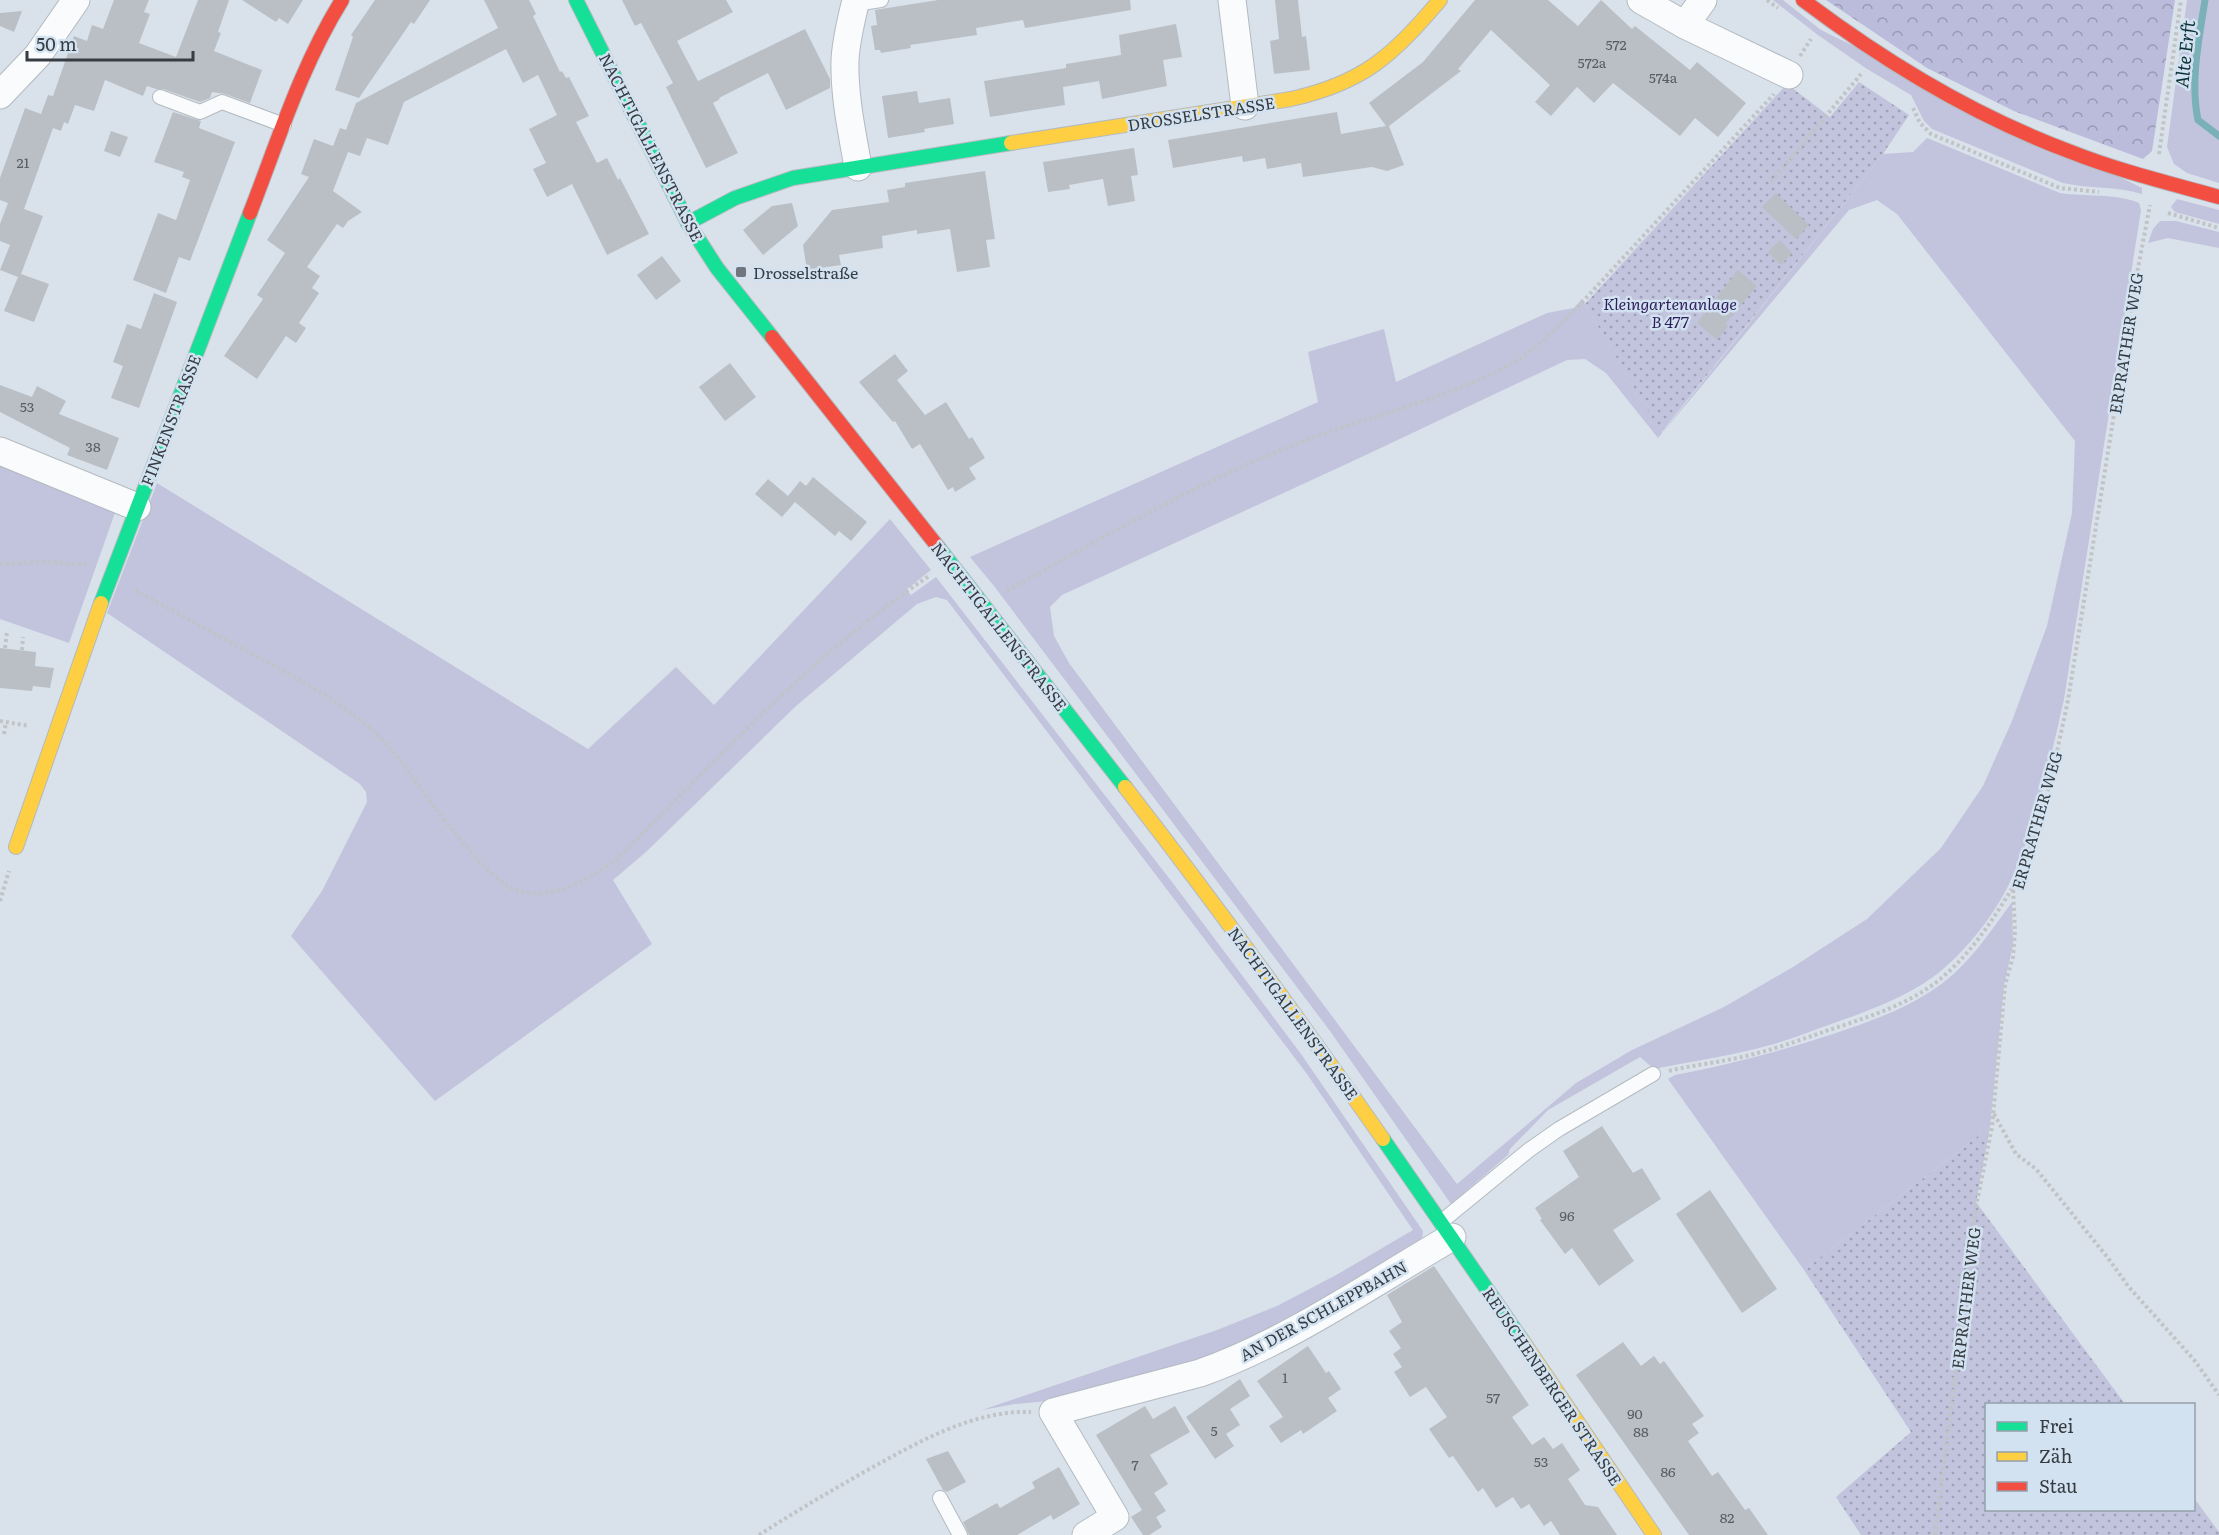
<svg xmlns="http://www.w3.org/2000/svg" width="2219" height="1535" viewBox="0 0 2219 1535" font-family="Literata,serif">
	<defs>
		<pattern id="forest-crowns" width="20" height="18" patternUnits="userSpaceOnUse" patternTransform="scale(1.5)"><rect width="20" height="18" fill="#bbbbdb"/><path d="M2 6a3 3 0 1 1 6 0M12 15a3 3 0 1 1 6 0" fill="none" stroke="#9999b3"/></pattern>
		<pattern id="garden-dots" width="8" height="8" patternUnits="userSpaceOnUse" patternTransform="scale(1.5)"><rect width="8" height="8" fill="#c2c3dd"/><path d="M2 2h.1M6 6h.1" fill="none" stroke="#9ea0b5" stroke-width="1.8" stroke-linecap="round"/></pattern>
	</defs>
	<rect width="100%" height="100%" fill="#d9e2ea"/>
	<g fill="#c2c3dd" fill-rule="evenodd">
		<path d="M1773 0H1783L1821 30 2142 188V194C2116 186 2090 189 2063 183L1932 129 1924 121 1911 95 1867 69 1818 35Z"/>
		<polygon points="2187,0 2219,0 2219,183 2187,173 2174,164 2167,147"/>
		<path d="M1927 138 2060 193C2086 197 2115 193 2139 203L2141 210 2064 699C2050 761 2037 825 2010 882 1994 916 1963 955 1933 977 1904 998 1868 1011 1834 1023 1814 1030 1794 1038 1774 1044 1735 1055 1694 1061 1654 1069L1640 1057 1548 1110 1510 1149 1508 1155 1451 1204 1330 1031 994 586 970 557 1318 402 1308 352 1384 329 1396 382 1547 313 1574 308 1582 299 1662 433 1883 154 1913 152ZM1877 200 1897 214 2075 441 2072 513 2047 626 2012 721 1983 786 1941 848 1867 919 1793 967 1724 1007 1632 1050 1576 1083 1457 1184 1069 663 1054 636 1050 607 1062 595 1368 454 1567 360 1585 359 1606 373 1658 438 1849 210Z"/>
		<polygon points="2177,199 2219,210 2219,224 2175,212 2171,207"/>
		<polygon points="2160,221 2176,221 2219,232 2219,248 2168,238 2148,243 2153,229"/>
		<polygon points="0,463 117,507 69,643 0,619"/>
		<polygon points="157,483 588,749 676,667 714,705 890,519 931,570 906,590 911,595 936,577 1172,882 1301,1054 1423,1231 1422,1240 1276,1329 1220,1357 1058,1400 1015,1404 982,1410 1217,1330 1277,1306 1338,1274 1413,1230 1307,1074 947,600 936,597 917,604 796,706 646,852 613,880 652,944 435,1101 291,936 322,891 367,802 366,792 360,784 107,613"/>
		<path d="M2012 902 2013 945 2004 985 1990 1127 1804 1270 1668 1079 1675 1075C1729 1065 1781 1051 1833 1034 1869 1022 1906 1009 1937 987 1968 966 1990 932 2012 902Z"/>
	</g>
	<polygon fill="url(#forest-crowns)" points="1826,0 2175,0 2152,151 2143,159 2014,111 1927,68"/>
	<g fill="url(#garden-dots)">
		<polygon points="1859,82 1909,115 1883,154 1661,433 1585,304 1787,84 1830,117"/>
		<polygon points="1990,1127 1976,1202 2125,1404 1986,1404 1986,1510 2194,1510 2194,1498 2219,1532 2219,1535 1861,1535 1836,1497 1911,1432 1804,1270"/>
	</g>
	<g fill="none" stroke-linecap="round" stroke-linejoin="round">
		<path stroke="#7ab0b8" stroke-width="7" d="M2205 0C2199 39 2190 81 2198 120L2219 136"/>
	</g>
	<g fill="#babfc6">
		<polygon points="114,0 149,0 144,12 150,14 139,43 176,57 198,0 229,0 218,32 221,33 214,51 262,70 250,103 225,94 212,92 210,98 200,102 163,89 156,89 147,86 143,96 105,80 94,111 75,105 68,124 64,122 61,131 53,128 24,209 43,216 21,274 49,284 34,322 4,311 18,277 0,270 10,245 0,241 0,224 8,203 0,200 0,178 25,108 41,114 48,95 53,96 74,36 87,41 92,25 103,29"/>
		<polygon points="242,0 303,0 288,24 279,18 276,22"/>
		<polygon points="375,0 430,0 414,24 411,22 359,98 335,90 353,37 351,35"/>
		<polygon points="484,0 529,0 536,14 533,16 560,72 562,71 566,78 569,77 589,116 576,122 597,163 607,158 618,180 620,178 649,234 607,255 572,184 547,197 533,169 546,163 529,129 557,115 538,75 523,83 506,49 404,102 388,145 367,138 360,156 348,152 333,191 362,212 348,221 343,228 337,224 307,267 320,276 312,288 319,293 299,323 306,328 296,343 286,336 257,379 224,356 263,299 257,295 285,253 267,240 309,177 301,174 314,139 333,146 340,128 346,130 356,103 498,28"/>
		<polygon points="622,0 726,0 733,12 677,41 698,81 805,29 830,79 830,88 786,110 768,73 719,98 720,99 713,103 738,153 706,168 666,87 673,83 641,23 635,26"/>
		<polygon points="938,0 1130,0 1131,10 1025,28 1023,20 976,28 977,35 910,45 911,48 881,53 880,50 875,50 871,26 877,25 875,10"/>
		<polygon points="1275,0 1298,0 1302,37 1306,36 1310,70 1274,74 1270,41 1279,39"/>
		<polygon points="1475,0 1548,0 1578,26 1601,0 1632,29 1635,26 1690,70 1697,62 1746,103 1718,137 1695,118 1680,136 1613,83 1594,103 1577,87 1551,116 1535,102 1550,85 1491,30 1458,69 1461,71 1389,126 1404,165 1387,171 1372,167 1303,177 1301,163 1267,169 1265,158 1243,162 1242,156 1173,168 1168,140 1337,112 1341,134 1386,126 1369,103 1423,62"/>
		<polygon points="22,11 14,32 0,26 0,13"/>
		<polygon points="1176,24 1182,57 1163,60 1167,86 1102,99 1099,81 1063,87 1065,105 990,117 984,81 1066,68 1066,64 1121,55 1119,35"/>
		<polygon points="917,91 919,103 950,98 954,124 924,129 925,132 888,138 882,96"/>
		<polygon points="173,112 201,121 199,128 235,142 190,261 179,257 166,293 133,280 158,213 176,220 190,180 182,177 184,172 154,162"/>
		<polygon points="111,131 128,137 120,157 104,151"/>
		<polygon points="1134,148 1138,175 1131,176 1135,201 1108,206 1103,179 1069,185 1070,189 1048,192 1043,162"/>
		<polygon points="985,171 995,239 986,240 990,267 957,272 950,229 917,234 917,230 882,236 883,248 839,255 841,265 807,270 803,245 832,210 889,202 887,190 905,187 905,183"/>
		<polygon points="1776,193 1809,225 1796,239 1762,207"/>
		<polygon points="792,203 798,226 763,255 743,230 772,206"/>
		<polygon points="1780,240 1792,253 1781,265 1768,252"/>
		<polygon points="662,256 681,281 656,300 637,275"/>
		<polygon points="1738,270 1757,286 1725,324 1728,326 1717,340 1697,323"/>
		<polygon points="154,293 177,302 139,408 111,398 123,366 113,362 127,324 141,329"/>
		<polygon points="895,354 908,371 897,380 925,415 946,402 969,439 972,437 985,458 969,468 976,479 955,492 953,487 948,490 920,444 912,449 895,421 893,422 859,382"/>
		<polygon points="730,363 756,397 725,421 699,387"/>
		<polygon points="0,385 32,397 37,386 66,401 59,414 119,438 107,470 67,455 70,448 0,412"/>
		<polygon points="813,477 867,522 851,541 839,531 835,536 795,502 782,517 755,494 768,479 788,496 800,481 806,486"/>
		<polygon points="0,648 36,652 35,666 54,668 50,688 33,686 32,691 0,688"/>
		<polygon points="1602,1126 1633,1173 1642,1168 1661,1199 1613,1230 1634,1261 1599,1286 1572,1248 1565,1254 1540,1220 1542,1219 1535,1208 1579,1177 1563,1151"/>
		<polygon points="1710,1190 1777,1289 1742,1313 1676,1214"/>
		<polygon points="1434,1266 1529,1405 1512,1417 1532,1445 1544,1437 1553,1449 1562,1443 1580,1470 1568,1479 1585,1505 1598,1507 1617,1535 1560,1535 1551,1521 1544,1526 1529,1504 1521,1509 1513,1497 1496,1508 1483,1488 1478,1492 1453,1456 1449,1458 1438,1442 1429,1429 1447,1417 1426,1387 1410,1397 1394,1372 1402,1367 1393,1354 1401,1348 1389,1331 1402,1322 1387,1295"/>
		<polygon points="1623,1342 1641,1366 1654,1356 1660,1364 1664,1361 1704,1416 1692,1424 1699,1433 1688,1441 1712,1476 1718,1472 1745,1510 1749,1508 1768,1535 1689,1535 1576,1375"/>
		<polygon points="1308,1346 1326,1373 1329,1371 1341,1389 1328,1398 1337,1411 1303,1434 1301,1430 1281,1443 1269,1426 1283,1417 1257,1381"/>
		<polygon points="1240,1379 1250,1396 1230,1409 1240,1425 1226,1434 1234,1446 1215,1459 1186,1417"/>
		<polygon points="1145,1406 1153,1419 1175,1406 1190,1432 1150,1455 1168,1484 1154,1493 1166,1511 1156,1517 1162,1527 1149,1535 1143,1535 1131,1517 1142,1510 1096,1435"/>
		<polygon points="948,1451 966,1482 947,1492 943,1490 926,1459"/>
		<polygon points="1059,1467 1080,1504 1053,1520 1051,1515 1017,1535 969,1535 963,1522 997,1503 1000,1508 1035,1488 1032,1482"/>
	</g>
	<g fill="none" stroke-linecap="round" stroke-linejoin="round">
		<g stroke="#b4bac0" stroke-width="16">
			<g id="lane">
				<polyline points="855,4 881,0"/>
				<polyline points="160,97 200,112 222,102 284,125"/>
				<polyline points="1441,1222 1529,1150 1559,1129 1653,1074"/>
				<polyline points="940,1498 960,1535"/>
			</g>
		</g>
		<g stroke="#b4bac0" stroke-width="29">
			<g id="street">
				<path d="M856 0C851 20 846 40 845 60 844 96 852 132 858 167"/>
				<polyline points="1232,0 1245,106"/>
				<polyline points="1641,0 1685,25 1789,75"/>
				<polyline points="1685,25 1703,0"/>
				<polyline points="0,95 38,55 76,0"/>
				<polyline points="0,451 137,507"/>
				<path d="M1086 1535 1115 1517 1053 1412 1200 1373C1288 1342 1371 1284 1452 1237"/>
			</g>
		</g>
		<g stroke="#b4bac0" stroke-width="16">
			<g id="fast">
				<polyline points="576,0 688,223 717,268 772,337"/>
				<polyline points="688,223 735,198 793,178 1011,143"/>
				<polyline points="938,547 1125,787"/>
				<polyline points="101,603 250,213"/>
				<polyline points="1383,1139 1522,1340"/>
			</g>
		</g>
		<g stroke="#b4bac0" stroke-width="16">
			<g id="slow">
				<path d="M1011 143 1291 99C1364 83 1393 55 1440 0"/>
				<path d="M1125 787C1214 902 1300 1020 1383 1139"/>
				<polyline points="16,847 101,603"/>
				<polyline points="1522,1340 1654,1535"/>
			</g>
		</g>
		<g stroke="#b4bac0" stroke-width="16">
			<g id="jam">
				<path d="M1803 0C1885 62 1974 116 2071 152 2119 171 2169 183 2219 197"/>
				<path d="M250 213C278 141 301 66 342 0"/>
				<polyline points="772,337 938,547"/>
			</g>
		</g>
		<g stroke="#c1c4c6" stroke-width="4" stroke-dasharray="3 3" stroke-linecap="butt">
			<polyline points="1767,0 1778,8"/>
			<polyline points="1800,56 1811,39"/>
			<polyline points="1913,108 1920,123 1931,134 2060,188 2099,192"/>
			<polyline points="2159,154 2181,0"/>
			<polyline points="1771,182 1861,74"/>
			<polyline points="2168,213 2219,228"/>
			<polyline points="0,564 43,562 89,565"/>
			<path d="M135 590C172 610 209 631 247 651 299 680 358 708 396 755 421 787 482 878 516 890 551 902 591 879 617 859 717 759 812 655 929 576"/>
			<path d="M1007 591C1100 539 1192 485 1291 446 1363 417 1440 402 1509 365 1534 352 1555 329 1575 310L1774 94"/>
			<polyline points="5,648 7,632"/>
			<polyline points="22,650 23,637"/>
			<polyline points="0,721 29,726"/>
			<polyline points="4,734 6,722"/>
			<polyline points="0,901 9,871"/>
			<path d="M1669 1071C1688 1066 1708 1064 1727 1060 1760 1054 1792 1043 1823 1032 1862 1019 1907 1006 1939 980 1971 954 1992 921 2013 887"/>
			<polyline points="1994,1114 2016,1154 2036,1169 2108,1258 2128,1286 2195,1361 2219,1395"/>
			<path d="M759 1535C796 1511 834 1489 873 1467 922 1440 975 1410 1031 1412"/>
			<polyline points="1935,1535 1976,1207 1992,1127 2005,985 2013,957 2015,931 2013,887 2029,850 2051,780 2068,700 2135,284 2150,205"/>
		</g>
		<use href="#lane" stroke="#f9fbfc" stroke-width="14"/>
		<use href="#street" stroke="#f9fbfc" stroke-width="27"/>
		<use href="#fast" stroke="#16e098" stroke-width="14"/>
		<use href="#slow" stroke="#ffcf43" stroke-width="14"/>
		<use href="#jam" stroke="#f24e42" stroke-width="14"/>
	</g>
	<rect fill="#6f767d" stroke="#d3e2f0" stroke-width="2" x="735" y="266" width="12" height="12" rx="3"/>
	<g text-anchor="middle" dominant-baseline="central" stroke-width="5" stroke-linejoin="round" paint-order="stroke">
		<g font-size="14" fill="#575d63">
			<text x="1616" y="44">572</text>
			<text x="1592" y="62">572a</text>
			<text x="1663" y="77">574a</text>
			<text x="23" y="162">21</text>
			<text x="27" y="406">53</text>
			<text x="93" y="446">38</text>
			<text x="1567" y="1215">96</text>
			<text x="1285" y="1377">1</text>
			<text x="1493" y="1397">57</text>
			<text x="1635" y="1413">90</text>
			<text x="1214" y="1430">5</text>
			<text x="1641" y="1431">88</text>
			<text x="1541" y="1461">53</text>
			<text x="1135" y="1464">7</text>
			<text x="1668" y="1471">86</text>
			<text x="1727" y="1517">82</text>
		</g>
		<g font-size="16" fill="#363c42" stroke="#d3e2f0">
			<text transform="translate(1201 113) rotate(-9)">DROSSELSTRASSE</text>
			<text transform="translate(652 147) rotate(63)">NACHTIGALLENSTRASSE</text>
			<text transform="translate(2125 343) rotate(-81)">ERPRATHER WEG</text>
			<text transform="translate(170 420) rotate(-69)">FINKENSTRASSE</text>
			<text transform="translate(1000 626) rotate(52)">NACHTIGALLENSTRASSE</text>
			<text transform="translate(2036 820) rotate(-74)">ERPRATHER WEG</text>
			<text transform="translate(1294 1013) rotate(54)">NACHTIGALLENSTRASSE</text>
			<text transform="translate(1965 1298) rotate(-83)">ERPRATHER WEG</text>
			<text transform="translate(1323 1310) rotate(-29)">AN DER SCHLEPPBAHN</text>
			<text transform="translate(1553 1386) rotate(56)">REUSCHENBERGER STRASSE</text>
		</g>
		<g font-size="16" fill="#363c42" stroke="#d3e2f0" text-anchor="start">
			<text x="753" y="272">Drosselstraße</text>
		</g>
		<g font-size="16" font-style="italic" fill="#2e1e5b" stroke="#d3e2f0">
			<text x="1670" y="303">Kleingartenanlage<tspan x="1670" dy="18">B 477</tspan></text>
		</g>
		<g font-size="18" font-style="italic" fill="#0c3135" stroke="#d3e2f0">
			<text transform="translate(2184 54) rotate(-84)">Alte Erft</text>
		</g>
	</g>
	<rect x="1985" y="1403" width="210" height="108" fill="#d3e2f0" stroke="#94a0aa" stroke-width="1.5"/>
	<rect x="1997" y="1422" width="30" height="9" fill="#16e098" stroke="#94a0aa" stroke-width="1.5"/>
	<text x="2039" y="1433" font-size="18" fill="#363c42">Frei</text>
	<rect x="1997" y="1452" width="30" height="9" fill="#ffcf43" stroke="#94a0aa" stroke-width="1.5"/>
	<text x="2039" y="1463" font-size="18" fill="#363c42">Zäh</text>
	<rect x="1997" y="1482" width="30" height="9" fill="#f24e42" stroke="#94a0aa" stroke-width="1.5"/>
	<text x="2039" y="1493" font-size="18" fill="#363c42">Stau</text>
	<path d="M27 51v9h166v-9" fill="none" stroke="#363c42" stroke-width="3"/>
	<text x="36" y="51" font-size="18" fill="#363c42" stroke="#d3e2f0" stroke-width="4.5" paint-order="stroke">50 m</text>
</svg>
